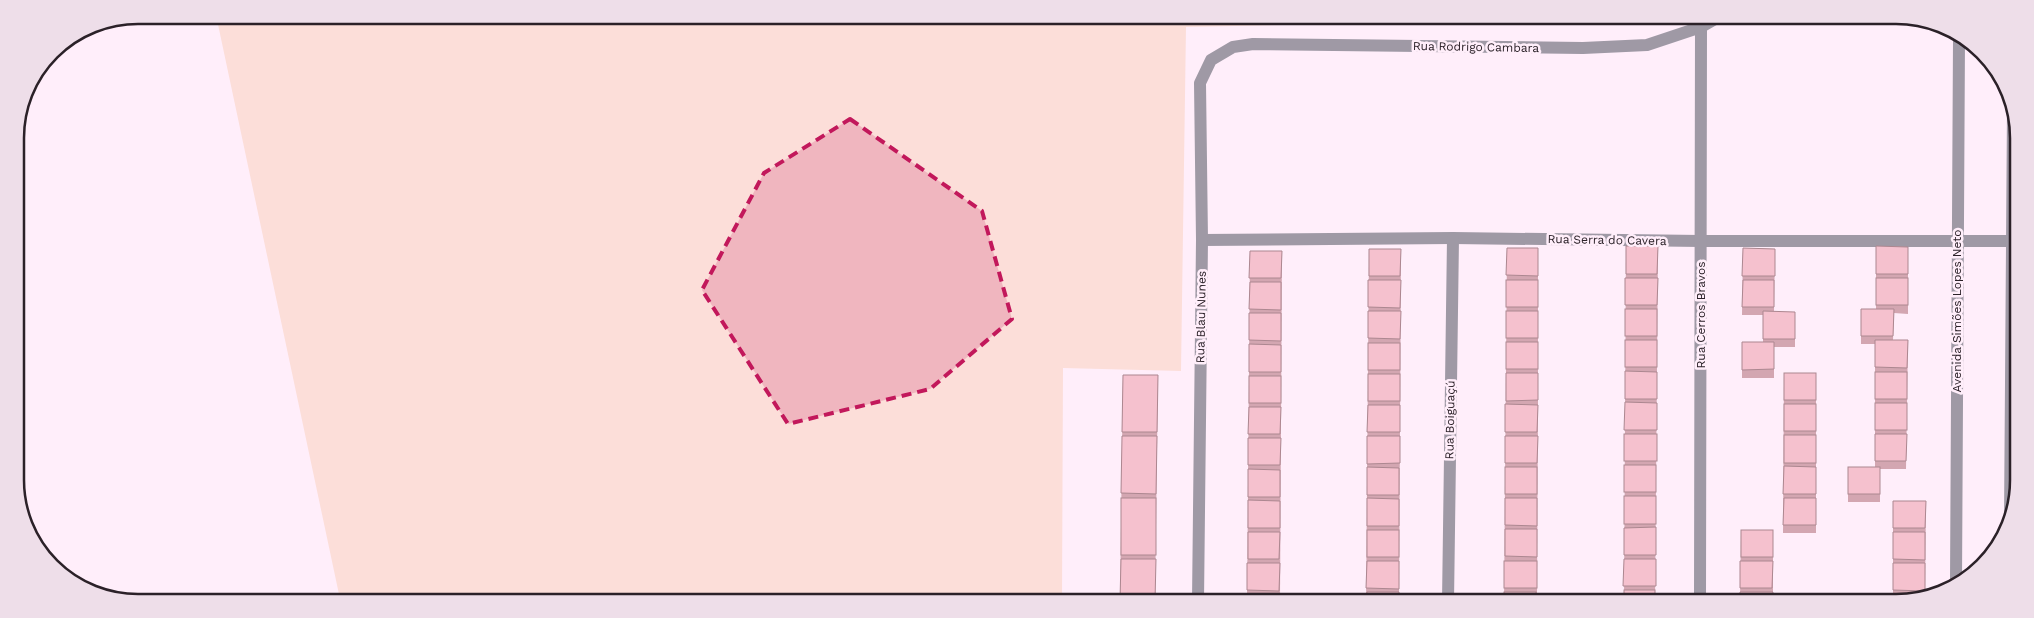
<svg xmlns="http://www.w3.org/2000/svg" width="2034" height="618" viewBox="0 0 2034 618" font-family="'Work Sans',sans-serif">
	<rect width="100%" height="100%" fill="#ffeefa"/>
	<polygon fill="#fcded9" points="216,15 1650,18 1186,27 1181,371 1063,368 1062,601 340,599"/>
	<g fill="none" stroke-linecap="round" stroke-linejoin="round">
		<g stroke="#9f99a5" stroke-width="12">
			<polyline points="1202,240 1453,238 1701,241 2016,241"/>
			<polyline points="2010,523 2013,107"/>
			<polyline points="1956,583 1959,39"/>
			<polyline points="1198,601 1202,240 1200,83 1211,60 1233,47 1253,44 1583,48 1647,45 1701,27 1715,19"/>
			<polyline points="1448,602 1453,238"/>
			<polyline points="1700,602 1701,27"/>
		</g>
	</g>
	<g fill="#d3a6b1">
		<polygon points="1626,246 1658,246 1655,602 1624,602"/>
		<polygon points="1876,246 1908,247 1908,314 1894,313 1893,340 1908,340 1906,469 1880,469 1880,502 1848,502 1848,467 1875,467 1875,344 1861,344 1861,309 1876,309"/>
		<polygon points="1507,248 1538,248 1538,409 1537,596 1504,602"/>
		<polygon points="1743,248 1775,249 1774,311 1795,320 1795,347 1774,347 1774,378 1742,378 1742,342 1763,342 1763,315 1742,315"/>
		<polygon points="1369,249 1401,249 1399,602 1366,602"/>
		<polygon points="1250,251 1282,251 1280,601 1247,601"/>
		<polygon points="1784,373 1816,373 1816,533 1783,533"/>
		<polygon points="1123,375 1158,375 1155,601 1120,601"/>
		<polygon points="1893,501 1926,501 1925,595 1893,603"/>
		<polygon points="1741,530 1773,530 1773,602 1740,602"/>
	</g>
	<g fill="#f5c1ce" stroke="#ac8790">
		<polygon points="1626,246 1658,246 1657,274 1626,274"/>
		<polygon points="1876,246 1908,247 1908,274 1876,274"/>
		<polygon points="1507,248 1538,248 1538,276 1506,275"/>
		<polygon points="1743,248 1775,249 1775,276 1742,276"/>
		<polygon points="1369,249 1401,249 1400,276 1369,276"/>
		<polygon points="1250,251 1282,251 1281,278 1249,278"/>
		<polygon points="1625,278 1658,278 1657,305 1625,305"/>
		<rect x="1876" y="278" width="32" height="27"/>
		<polygon points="1368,280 1401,280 1400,308 1368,307"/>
		<rect x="1506" y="280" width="32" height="27"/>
		<polygon points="1743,280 1774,280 1774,307 1742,307"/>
		<polygon points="1250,282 1281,282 1281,310 1249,309"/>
		<rect x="1625" y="309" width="32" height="27"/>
		<polygon points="1861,309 1894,309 1893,336 1861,336"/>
		<polygon points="1368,311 1401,311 1400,339 1368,338"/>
		<rect x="1506" y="311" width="32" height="27"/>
		<polygon points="1763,311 1795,312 1795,339 1763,339"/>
		<polygon points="1249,313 1281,313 1281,341 1249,340"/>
		<rect x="1625" y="340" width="32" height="27"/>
		<polygon points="1875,340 1908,340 1907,368 1875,367"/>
		<rect x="1506" y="342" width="32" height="27"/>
		<polygon points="1742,342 1774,342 1774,369 1742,370"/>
		<rect x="1368" y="343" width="32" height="27"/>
		<polygon points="1249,344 1281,345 1281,372 1249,372"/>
		<polygon points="1625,371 1657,372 1657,399 1625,399"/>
		<rect x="1875" y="372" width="32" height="27"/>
		<polygon points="1506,373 1538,373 1538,400 1506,401"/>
		<rect x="1784" y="373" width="32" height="27"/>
		<rect x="1368" y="374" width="32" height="27"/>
		<polygon points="1123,375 1158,375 1157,432 1122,432"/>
		<rect x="1249" y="376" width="32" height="27"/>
		<polygon points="1625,402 1657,403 1657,430 1624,430"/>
		<rect x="1875" y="403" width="32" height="27"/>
		<polygon points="1505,404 1538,405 1537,432 1505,432"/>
		<rect x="1784" y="404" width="32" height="27"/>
		<polygon points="1368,405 1400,405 1400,432 1367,432"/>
		<polygon points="1249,407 1281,407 1280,434 1248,434"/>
		<rect x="1624" y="434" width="33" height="27"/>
		<polygon points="1875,434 1907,434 1906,461 1875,461"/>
		<rect x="1784" y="435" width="32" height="28"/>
		<polygon points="1122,436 1157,436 1156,494 1121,493"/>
		<polygon points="1367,436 1400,436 1400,463 1367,464"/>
		<polygon points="1505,436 1538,436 1537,463 1505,463"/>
		<polygon points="1248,438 1281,438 1280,465 1248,465"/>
		<rect x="1624" y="465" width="32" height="27"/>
		<polygon points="1784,466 1816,467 1816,494 1783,494"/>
		<polygon points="1367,467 1399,468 1399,495 1367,495"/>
		<rect x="1505" y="467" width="32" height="27"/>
		<rect x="1848" y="467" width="32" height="27"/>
		<polygon points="1248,469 1280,470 1280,497 1248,497"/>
		<rect x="1624" y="496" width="32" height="28"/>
		<rect x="1121" y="498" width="35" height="57"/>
		<polygon points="1367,498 1399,499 1399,526 1367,526"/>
		<polygon points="1505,498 1537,498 1537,526 1505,525"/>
		<polygon points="1784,498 1816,498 1816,525 1783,525"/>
		<polygon points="1248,500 1280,501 1280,528 1248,528"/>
		<polygon points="1893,501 1926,501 1925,528 1893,528"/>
		<polygon points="1656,527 1656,555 1624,555 1624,528"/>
		<polygon points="1505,529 1537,529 1537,557 1505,556"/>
		<rect x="1367" y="530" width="32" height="27"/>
		<rect x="1741" y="530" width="32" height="27"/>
		<polygon points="1248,532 1280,532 1279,559 1248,559"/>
		<polygon points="1893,532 1925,532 1925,560 1893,559"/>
		<polygon points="1121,559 1156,559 1155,601 1120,601"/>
		<polygon points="1624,559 1656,559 1656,586 1623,586"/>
		<polygon points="1367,561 1399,561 1399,589 1366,588"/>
		<rect x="1504" y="561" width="33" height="27"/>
		<polygon points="1740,561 1773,561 1772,588 1740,588"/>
		<polygon points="1247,563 1280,563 1279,591 1247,590"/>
		<polygon points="1893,563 1925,563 1925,591 1893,590"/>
		<rect x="1624" y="590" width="31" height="12"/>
		<polygon points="1367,592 1399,592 1399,602 1366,602"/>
		<rect x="1504" y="592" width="32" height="10"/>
		<polygon points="1740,592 1773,592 1772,602 1740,602"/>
		<polygon points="1247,594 1280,594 1279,601 1247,601"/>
		<polygon points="1893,595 1925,595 1904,603 1893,603"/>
	</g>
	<path fill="#c2185b" fill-opacity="0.2" stroke="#c2185b" stroke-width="4" stroke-dasharray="10 6" stroke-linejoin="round" d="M850 119 982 211 1012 319 930 389 788 424 702 290 764 173Z"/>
	<g text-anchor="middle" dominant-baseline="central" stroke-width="5" stroke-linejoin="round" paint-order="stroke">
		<g font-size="12" fill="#2b2128" stroke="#ffeefa">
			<text transform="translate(1476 47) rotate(1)">Rua Rodrigo Cambara</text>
			<text transform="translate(1607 240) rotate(1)">Rua Serra do Cavera</text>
			<text transform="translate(1957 311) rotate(-90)">Avenida Simões Lopes Neto</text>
			<text transform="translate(1701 315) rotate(-90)">Rua Cerros Bravos</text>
			<text transform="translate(1201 317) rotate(-89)">Rua Blau Nunes</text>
			<text transform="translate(1450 420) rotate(-89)">Rua Boiguaçú</text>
		</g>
	</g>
	<path d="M0 0H2034V618H0ZM138 24H1896A114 114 0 0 1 2010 138V480A114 114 0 0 1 1896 594H138A114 114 0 0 1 24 480V138A114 114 0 0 1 138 24Z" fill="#eedee9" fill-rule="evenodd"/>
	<path fill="none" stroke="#2b2128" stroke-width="2.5" d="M138 24H1896A114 114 0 0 1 2010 138V480A114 114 0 0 1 1896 594H138A114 114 0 0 1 24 480V138A114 114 0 0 1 138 24Z"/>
</svg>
